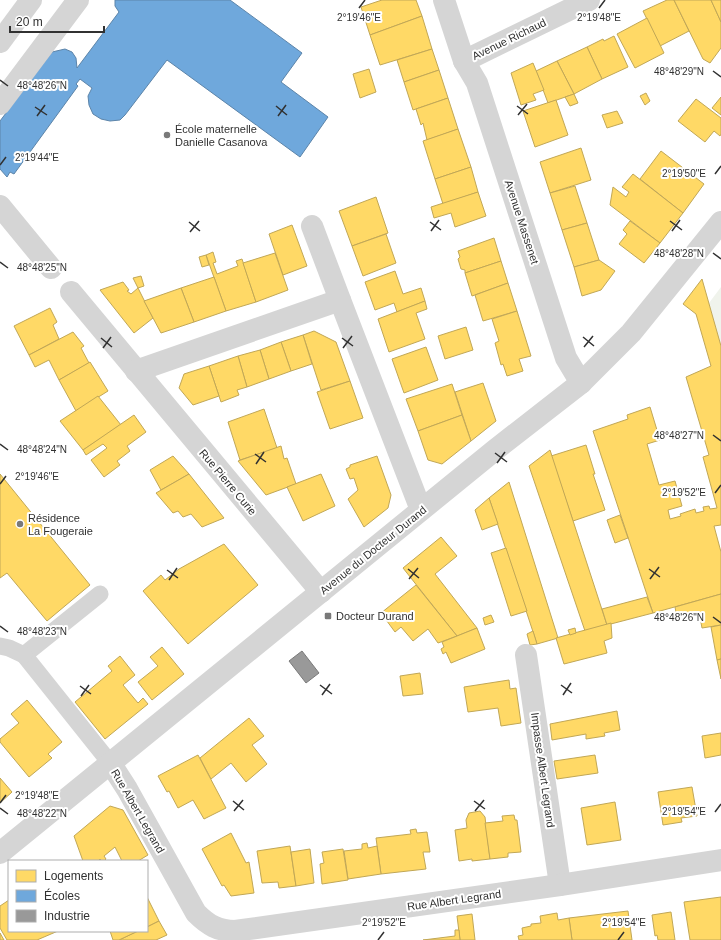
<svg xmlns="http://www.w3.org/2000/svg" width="721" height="940" viewBox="0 0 721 940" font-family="Helvetica,sans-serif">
	<rect width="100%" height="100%" fill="#fff"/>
	<polygon fill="#f0f3ec" points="721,287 721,346 709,303"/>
	<g fill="#ffd966" stroke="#c1a756">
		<polygon points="382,0 416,0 422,16 370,35 361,7"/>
		<polygon points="667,0 674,0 689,31 660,46 643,11"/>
		<polygon points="674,0 711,0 721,22 721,48 710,63 703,59"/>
		<polygon points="711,0 721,0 721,22"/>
		<polygon points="422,16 432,49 380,65 370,35"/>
		<polygon points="647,18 664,53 635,68 617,34"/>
		<polygon points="614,36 628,67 602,79 587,47 603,39 604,41"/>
		<polygon points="587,47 602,79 574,94 557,61"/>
		<polygon points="432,49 439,70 404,82 397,60"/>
		<polygon points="557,61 574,94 548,103 536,71"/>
		<polygon points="533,63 544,90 533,94 536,100 521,105 511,73"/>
		<polygon points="369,69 376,92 360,98 353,74"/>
		<polygon points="439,70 448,98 413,110 404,82"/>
		<polygon points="646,93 650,101 645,105 640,96"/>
		<polygon points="574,94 578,103 570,106 565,97"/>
		<polygon points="721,97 721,115 712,108"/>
		<polygon points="448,98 458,129 427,140 423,123 421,125 416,109"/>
		<polygon points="696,99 721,118 721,134 720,136 714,131 705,142 678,121"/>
		<polygon points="556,100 568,135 535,147 523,111"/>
		<polygon points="617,111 623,123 607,128 602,115"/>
		<polygon points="458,129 471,167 435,179 423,141"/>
		<polygon points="581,148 591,180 550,193 540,162"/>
		<polygon points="661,151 704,184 683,213 640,179"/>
		<polygon points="471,167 478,192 443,204 435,179"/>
		<polygon points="633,174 683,213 660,243 610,205 613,187 626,197 629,192 622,187"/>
		<polygon points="575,186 587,223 562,230 550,193"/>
		<polygon points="478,192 486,216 455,227 451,213 434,218 431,207"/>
		<polygon points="376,197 388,233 352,246 339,211"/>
		<polygon points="630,221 660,243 644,263 619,244 627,234 623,230"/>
		<polygon points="587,223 599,260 574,267 562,230"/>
		<polygon points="292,225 307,266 283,275 269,234"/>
		<polygon points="386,234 396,263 363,276 352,246"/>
		<polygon points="494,238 501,261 465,273 465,270 461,269 458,259 460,257 458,251"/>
		<polygon points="213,252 216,262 213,263 217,274 238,266 236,261 242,259 256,302 226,311 206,255"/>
		<polygon points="275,253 288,290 256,302 243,263"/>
		<polygon points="206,255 209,265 202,267 199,257"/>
		<polygon points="599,260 615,271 601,290 582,296 574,267"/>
		<polygon points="501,261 508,283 472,296 465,273"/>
		<polygon points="395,271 403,294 421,288 425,301 397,312 394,303 375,310 365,282"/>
		<polygon points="141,276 144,286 138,288 133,278"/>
		<polygon points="214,277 226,311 194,322 181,288"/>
		<polygon points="702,279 721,346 721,525 714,526 721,552 721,594 653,613 593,431 628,419 627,415 650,407 660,440 647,444 659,485 675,481 682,506 668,510 670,519 681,516 680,514 695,509 696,513 704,511 703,507 709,506 710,509 717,508 703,457 709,455 686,377 711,366 696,314 683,304"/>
		<polygon points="123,282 129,290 127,291 131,294 138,288 153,318 134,333 100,290"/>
		<polygon points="508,283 517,311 483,321 475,295"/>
		<polygon points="181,288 194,322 161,333 144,301"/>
		<polygon points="425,301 427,309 416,313 425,339 389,352 378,319"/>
		<polygon points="50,308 57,322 53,325 59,339 29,355 14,326"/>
		<polygon points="517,311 531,356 519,359 523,371 507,376 503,364 501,365 495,343 499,341 492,319"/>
		<polygon points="466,327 473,350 445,359 438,336"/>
		<polygon points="314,331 336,342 350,381 321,390 303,335"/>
		<polygon points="73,332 84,346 81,348 89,363 59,380 49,360 35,367 29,355"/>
		<polygon points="303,335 312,364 291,371 281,342"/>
		<polygon points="281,342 291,371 269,379 260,350"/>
		<polygon points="426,347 438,380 404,393 392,359"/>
		<polygon points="260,350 269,379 247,387 238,356"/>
		<polygon points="238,356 247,387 237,390 239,395 221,402 209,366"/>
		<polygon points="90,362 108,391 76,411 59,380"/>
		<polygon points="209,366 219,396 193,405 179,388 184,374"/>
		<polygon points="350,381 363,418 330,429 317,392"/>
		<polygon points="483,383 496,421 471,441 455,392"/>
		<polygon points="452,384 462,415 418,431 406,399"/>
		<polygon points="98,396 121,425 83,450 60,421"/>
		<polygon points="264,409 277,448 240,460 228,422"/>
		<polygon points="134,415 146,432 127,446 130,451 117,461 120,465 104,477 91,460 107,448 103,444 86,455 83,450"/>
		<polygon points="462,415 471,441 442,464 428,460 418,431"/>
		<polygon points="586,445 595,474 593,474 605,510 573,521 551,456"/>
		<polygon points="281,446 284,459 287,458 296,484 266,495 238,461"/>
		<polygon points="550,450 607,625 585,631 529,466"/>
		<polygon points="173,456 189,474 161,490 150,470"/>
		<polygon points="377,456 391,495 388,508 364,527 348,499 358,490 354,478 350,479 346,469 350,467 350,465"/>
		<polygon points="0,474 90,585 47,621 7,573 0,578"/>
		<polygon points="189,474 224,518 202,527 191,514 183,517 178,511 173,513 156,493"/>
		<polygon points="321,474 335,506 303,521 287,487"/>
		<polygon points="509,482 558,638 537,644 489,498"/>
		<polygon points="489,498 498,524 482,530 475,510"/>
		<polygon points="620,515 628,538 615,543 607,520"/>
		<polygon points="441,537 457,556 435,574 477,628 457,636 403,568"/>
		<polygon points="224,544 258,585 188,644 143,591 161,575 165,580 179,569"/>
		<polygon points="506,548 527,611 511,616 491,553"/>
		<polygon points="416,585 457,636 438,643 428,629 413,641 401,627 395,632 381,613"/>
		<polygon points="721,594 721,625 702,628 699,612 677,618 675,607"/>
		<polygon points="647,597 653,613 607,625 602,609"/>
		<polygon points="491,615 494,622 485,625 483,618"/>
		<polygon points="611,623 612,638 604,641 607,653 564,664 556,638"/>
		<polygon points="721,625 721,659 717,660 711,627"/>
		<polygon points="477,628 485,649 451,663 446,652 443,654 441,649 444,647 442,642"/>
		<polygon points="575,628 576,633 570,635 568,630"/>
		<polygon points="533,631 537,644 530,645 527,634"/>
		<polygon points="162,647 184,674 152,700 138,682 158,666 150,657"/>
		<polygon points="120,656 135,675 123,685 138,703 143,698 148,704 105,739 75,702 112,671 108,666"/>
		<polygon points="721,659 721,679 717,660"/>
		<polygon points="420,673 423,694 403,696 400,676"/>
		<polygon points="509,680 510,689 516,688 521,723 501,726 498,708 468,712 464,687"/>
		<polygon points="27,700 62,742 48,754 52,758 29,777 0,742 0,739 19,723 11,714"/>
		<polygon points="617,711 620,730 604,733 605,736 586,739 586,734 552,740 550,724"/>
		<polygon points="249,718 264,736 252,745 267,764 246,782 231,763 211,779 200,758"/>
		<polygon points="721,733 721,755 705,758 702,736"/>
		<polygon points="198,755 226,808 204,819 193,800 178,808 169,791 167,792 158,776"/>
		<polygon points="595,755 598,773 557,779 554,761"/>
		<polygon points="0,778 12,792 0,803"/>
		<polygon points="692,787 697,816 681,818 682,822 663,825 658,792"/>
		<polygon points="615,802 621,840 587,845 581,808"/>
		<polygon points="110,806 123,810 148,855 138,861 122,861 115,847 104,856 106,859 104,861 102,861 100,859 98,861 83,861 74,836"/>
		<polygon points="480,811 485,817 490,859 472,861 472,859 459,861 455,830 467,828 466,820 469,813"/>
		<polygon points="514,815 515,820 517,820 521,852 508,853 508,857 490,859 485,823 503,821 502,816"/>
		<polygon points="416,829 417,833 427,832 430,852 423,852 426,869 381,874 376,838 411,834 410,830"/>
		<polygon points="231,833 246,863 249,862 254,893 231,896 224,885 222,886 202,849"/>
		<polygon points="367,843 368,848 377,846 381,874 348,879 344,851 362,849 362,844"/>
		<polygon points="290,846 296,886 279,888 278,882 262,883 257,851"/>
		<polygon points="310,849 314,883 296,886 291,852"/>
		<polygon points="343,849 348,880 322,884 320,864 324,863 322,852"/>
		<polygon points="147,897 159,921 147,927"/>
		<polygon points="721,897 721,940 690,940 684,902"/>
		<polygon points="9,900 9,931 58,931 37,940 7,940 0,928 0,906"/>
		<polygon points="628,911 632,940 572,940 569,918"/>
		<polygon points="671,912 675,940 658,940 657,935 655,936 652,915"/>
		<polygon points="557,913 558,920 569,918 572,940 519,940 518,936 523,935 522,928 531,926 531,924 541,923 540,916"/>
		<polygon points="472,914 475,940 460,940 457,916"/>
		<polygon points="159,921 167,935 156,940 119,940 138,931 147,931 147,927"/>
		<polygon points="455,930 459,930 460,940 423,940 455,936"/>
		<polygon points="110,931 138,931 119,940 113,940"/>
		<polygon points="0,933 4,940 0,940"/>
	</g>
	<polygon fill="#6fa8dc" stroke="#5c84a9" points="115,0 230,0 302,53 281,82 328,117 300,157 167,60 125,115 120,120 110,121 101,119 93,114 89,105 88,96 92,88 80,79 76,84 78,86 14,174 10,172 7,177 0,169 0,121 52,52 65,49 72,52 76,58 77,68 119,12 115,6"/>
	<polygon fill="#999" stroke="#7a7a7a" points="302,651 319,673 306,683 289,661"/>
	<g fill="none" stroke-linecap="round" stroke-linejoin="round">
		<g stroke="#d5d5d5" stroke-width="17">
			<polyline points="100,594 24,655 111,764"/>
			<polyline points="0,646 9,648 24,655"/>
		</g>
		<g stroke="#d5d5d5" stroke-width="22">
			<polyline points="0,42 31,0"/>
			<polyline points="0,104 78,0"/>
			<polyline points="0,206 51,268"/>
		</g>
		<g stroke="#d5d5d5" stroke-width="22">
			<polyline points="444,0 464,61 589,0"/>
			<polyline points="464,61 477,83 566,358 581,383"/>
			<polyline points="312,226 340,300"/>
			<polyline points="71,292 321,592"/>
			<polyline points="136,371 340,300 421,510"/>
			<polyline points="526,655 560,885"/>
			<path d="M111 764 127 789 196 913C208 925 218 931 235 931L560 885 721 860"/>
			<polyline points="0,853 495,450 581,383 631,333 721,222"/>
		</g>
	</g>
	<path fill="none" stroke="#313131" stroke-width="1.5" d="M359 8 365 0M599 8 605 0M713 71 721 77M0 80 8 86M276 106 287 115M517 106 528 114M35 107 47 115M518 115 527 104M37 116 45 105M278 116 286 105M0 165 6 157M715 174 721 166M670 221 682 230M189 222 200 231M430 222 441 230M431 231 439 220M672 231 680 220M190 232 199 221M713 253 721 259M0 262 8 268M583 337 594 346M101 338 112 347M342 338 353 346M584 347 593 336M103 348 111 337M343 348 352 336M713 435 721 441M0 444 8 450M495 453 507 462M255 454 266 462M497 463 505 452M256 464 264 452M0 484 6 476M715 493 721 485M408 569 419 578M649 569 660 577M167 570 178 578M409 579 418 568M650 579 659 567M169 580 177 568M713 617 721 623M0 626 8 632M320 685 332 694M561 685 572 693M80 686 91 694M322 695 330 684M563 695 571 683M81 696 89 685M233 801 244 810M474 801 485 809M0 803 6 795M0 808 8 814M234 811 243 800M475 811 484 800M715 812 721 804M378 940 384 932M618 940 624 932"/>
	<g fill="#797979" stroke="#fff" stroke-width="1.5">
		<circle cx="167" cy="135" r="4"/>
		<circle cx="20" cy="524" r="4"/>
		<rect x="324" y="612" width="8" height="8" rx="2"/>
	</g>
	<g text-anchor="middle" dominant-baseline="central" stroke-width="4" stroke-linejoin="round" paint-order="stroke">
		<g font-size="11" fill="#313131" stroke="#fff">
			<text transform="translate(509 39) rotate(-26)">Avenue Richaud</text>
			<text transform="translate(522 222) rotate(72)">Avenue Massenet</text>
			<text transform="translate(228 482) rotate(50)">Rue Pierre Curie</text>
			<text transform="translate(373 550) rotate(-39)">Avenue du Docteur Durand</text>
			<text transform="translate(543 770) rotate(82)">Impasse Albert Legrand</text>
			<text transform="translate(138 811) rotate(60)">Rue Albert Legrand</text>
			<text transform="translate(454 900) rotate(-8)">Rue Albert Legrand</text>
		</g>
		<g font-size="11" fill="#313131" stroke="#fff" text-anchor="start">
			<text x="175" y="129">École maternelle<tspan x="175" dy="13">Danielle Casanova</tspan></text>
			<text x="28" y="518">Résidence<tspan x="28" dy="13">La Fougeraie</tspan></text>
			<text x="336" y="616">Docteur Durand</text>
		</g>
	</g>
	<g font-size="10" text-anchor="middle" fill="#313131" stroke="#fff" stroke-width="4" stroke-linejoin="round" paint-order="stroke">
		<text x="359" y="21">2°19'46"E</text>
		<text x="599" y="21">2°19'48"E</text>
		<text x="679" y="75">48°48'29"N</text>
		<text x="42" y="89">48°48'26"N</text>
		<text x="37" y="161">2°19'44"E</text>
		<text x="684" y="177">2°19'50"E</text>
		<text x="679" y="257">48°48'28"N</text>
		<text x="42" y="271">48°48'25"N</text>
		<text x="679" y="439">48°48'27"N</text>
		<text x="42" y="453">48°48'24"N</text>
		<text x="37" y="480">2°19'46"E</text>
		<text x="684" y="496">2°19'52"E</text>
		<text x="679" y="621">48°48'26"N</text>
		<text x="42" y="635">48°48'23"N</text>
		<text x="37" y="799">2°19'48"E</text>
		<text x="684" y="815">2°19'54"E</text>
		<text x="42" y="817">48°48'22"N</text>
		<text x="384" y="926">2°19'52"E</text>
		<text x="624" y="926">2°19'54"E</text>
	</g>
	<rect x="8" y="860" width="140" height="72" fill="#ffffff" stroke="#adadad"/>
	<rect x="16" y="870" width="20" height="12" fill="#ffd966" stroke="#adadad"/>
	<text x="44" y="880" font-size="12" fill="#313131">Logements</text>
	<rect x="16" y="890" width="20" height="12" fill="#6fa8dc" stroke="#adadad"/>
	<text x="44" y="900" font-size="12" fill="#313131">Écoles</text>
	<rect x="16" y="910" width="20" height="12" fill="#999999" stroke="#adadad"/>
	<text x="44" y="920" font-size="12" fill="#313131">Industrie</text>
	<path d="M10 26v6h94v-6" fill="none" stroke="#313131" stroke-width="2"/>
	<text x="16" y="26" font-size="12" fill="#313131" stroke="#ffffff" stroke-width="3" paint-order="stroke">20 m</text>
</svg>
